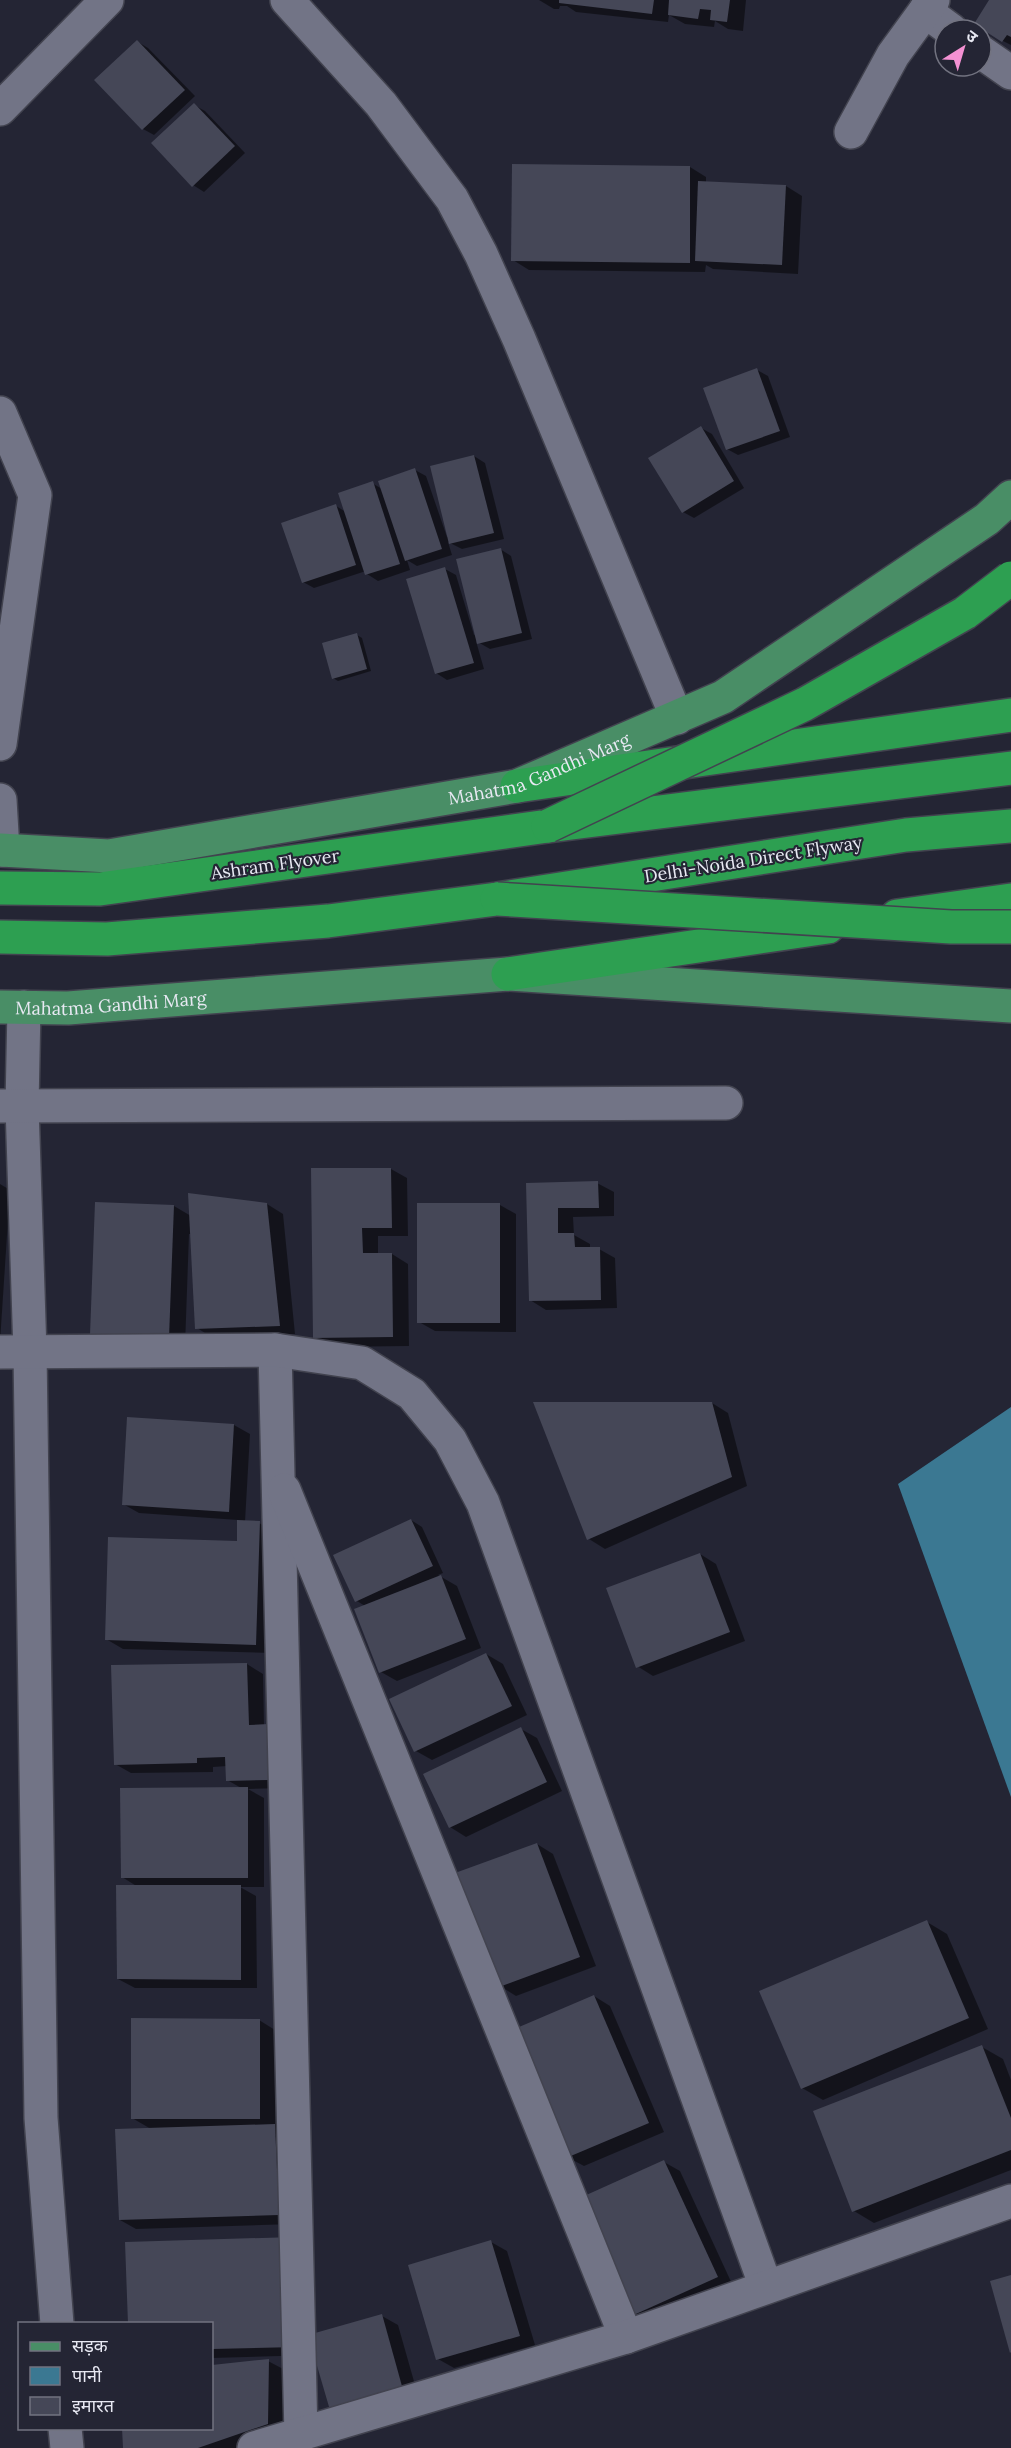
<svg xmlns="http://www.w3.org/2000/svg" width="1011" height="2448" viewBox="0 0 1011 2448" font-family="Lora,'Noto Sans Devanagari',serif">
	<rect width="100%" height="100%" fill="#242534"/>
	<polygon fill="#3b7892" points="1011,1407 1011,1797 898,1484"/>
	<g fill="#0007">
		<polygon points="539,0 746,0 743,31 728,29 715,21 714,27 685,24 669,15 668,22 576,12 567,6 560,6 559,9 554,9"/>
		<polygon points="991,0 1011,0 1011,45 1003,41"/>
		<polygon points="138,42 148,48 195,96 154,135 143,129"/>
		<polygon points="194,105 205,111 245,153 204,192 193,185"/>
		<polygon points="690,167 706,177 706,182 786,186 802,196 798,274 713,269 706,265 705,272 529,270 513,260"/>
		<polygon points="757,370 768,376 790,437 738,455 727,449"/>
		<polygon points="701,428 712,434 744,488 694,518 683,512"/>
		<polygon points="474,456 485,463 504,539 462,549 448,542 452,555 417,566 407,560 410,570 378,581 367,574 366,571 314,588 303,582 336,506 346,512 372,483 382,489 415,470 426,476 447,537 449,537"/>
		<polygon points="500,549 511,556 532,639 490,649 476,641 484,669 447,680 436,673 445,569 456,575 474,635 476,634"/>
		<polygon points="357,635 362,638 371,671 338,681 333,678"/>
		<polygon points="313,1169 391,1169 407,1178 408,1236 378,1236 378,1254 392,1254 408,1264 409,1346 331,1347 315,1337"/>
		<polygon points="597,1183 614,1192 614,1216 573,1217 574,1235 590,1244 590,1249 599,1249 615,1258 617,1308 546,1310 530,1300 527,1184"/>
		<polygon points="0,1184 10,1190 0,1342"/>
		<polygon points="267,1204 283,1214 295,1334 213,1338 197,1328 192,1234 189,1234 185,1347 108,1343 174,1206 191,1216"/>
		<polygon points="419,1204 500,1205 516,1214 516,1332 435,1331 419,1322"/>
		<polygon points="712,1403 728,1413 747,1486 605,1549 589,1539"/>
		<polygon points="234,1425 250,1434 245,1522 259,1523 275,1532 272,1653 123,1649 106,1639 238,1543 238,1520 139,1513 123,1504"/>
		<polygon points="411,1520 422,1527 443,1573 438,1575 457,1586 481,1648 397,1681 381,1672 365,1606 357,1601"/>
		<polygon points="700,1554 716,1564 745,1641 653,1676 637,1666"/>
		<polygon points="486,1654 503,1664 527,1715 432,1760 416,1751"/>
		<polygon points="247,1664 263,1674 264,1726 285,1788 248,1789 264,1798 264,1887 240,1887 256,1896 257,1988 135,1988 118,1979 138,1887 122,1877 243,1789 227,1780 227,1766 213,1767 213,1772 131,1773 115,1764"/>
		<polygon points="521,1729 537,1738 562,1791 466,1837 450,1827"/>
		<polygon points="537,1844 553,1854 596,1966 516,1996 500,1986"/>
		<polygon points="927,1922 947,1934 988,2029 823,2100 802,2088"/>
		<polygon points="594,1996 610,2006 664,2132 584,2166 567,2157"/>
		<polygon points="259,2020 275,2030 276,2126 291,2134 294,2224 136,2229 120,2220 151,2129 132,2118"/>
		<polygon points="982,2047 1003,2059 1011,2080 1011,2170 874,2223 854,2211"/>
		<polygon points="664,2162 680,2171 733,2286 644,2326 628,2317"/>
		<polygon points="491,2242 507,2251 535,2345 454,2368 438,2359"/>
		<polygon points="382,2316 398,2325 421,2406 316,2355 212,2358 212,2324 312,2335"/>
		<polygon points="268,2361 285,2370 283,2433 240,2448 124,2448 212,2428 212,2366"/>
	</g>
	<g fill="#454757">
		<polygon points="559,0 654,0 652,14 559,3"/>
		<polygon points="669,0 730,0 727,22 710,20 711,10 700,9 698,19 668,15"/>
		<polygon points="989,0 1011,0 1011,37 1007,35 1002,42 974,24"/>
		<polygon points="137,40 185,90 142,130 94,80"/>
		<polygon points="194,103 235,146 192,187 151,143"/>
		<polygon points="512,164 690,166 690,263 511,261"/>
		<polygon points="698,181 786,185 782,265 695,261"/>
		<polygon points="757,368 780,431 726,450 703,388"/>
		<polygon points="701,426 734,481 682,513 648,458"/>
		<polygon points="474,455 494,533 449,544 430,466"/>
		<polygon points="415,468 442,549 405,561 378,481"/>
		<polygon points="373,481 400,564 365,575 338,493"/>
		<polygon points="336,504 356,565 302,583 281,523"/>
		<polygon points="501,548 522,633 477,644 456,559"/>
		<polygon points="445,567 474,663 435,674 406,579"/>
		<polygon points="357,633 367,669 332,679 322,643"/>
		<polygon points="311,1168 391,1168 392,1228 362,1228 363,1253 392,1253 393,1337 313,1338"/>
		<polygon points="598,1181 599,1208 558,1208 558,1233 574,1233 575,1247 600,1247 601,1300 529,1301 526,1183"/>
		<polygon points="188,1193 267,1203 280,1326 195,1329"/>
		<polygon points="95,1202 174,1205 169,1338 90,1335"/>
		<rect x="417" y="1203" width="83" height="120"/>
		<polygon points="533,1402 712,1402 732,1477 587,1540"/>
		<polygon points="127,1417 234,1424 229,1512 122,1505"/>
		<polygon points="411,1519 433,1566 355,1602 333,1555"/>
		<polygon points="237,1520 260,1521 256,1645 105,1640 108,1537 237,1541"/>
		<polygon points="700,1553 730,1632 636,1668 606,1588"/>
		<polygon points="441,1575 466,1639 379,1673 354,1609"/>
		<polygon points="486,1653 512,1706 414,1752 389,1699"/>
		<polygon points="247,1663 249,1725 268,1724 269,1780 226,1781 225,1757 197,1758 197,1763 114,1765 111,1665"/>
		<polygon points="521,1727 547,1782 449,1828 423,1774"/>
		<polygon points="248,1787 248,1878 121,1878 120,1788"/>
		<polygon points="537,1843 580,1957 499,1987 455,1873"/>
		<polygon points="116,1885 241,1885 241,1980 117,1979"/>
		<polygon points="927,1920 969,2018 801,2089 759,1991"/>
		<polygon points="594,1995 649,2123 566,2158 512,2030"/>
		<polygon points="131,2018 260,2019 260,2119 131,2119"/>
		<polygon points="982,2045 1011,2118 1011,2150 852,2212 813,2111"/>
		<polygon points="275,2124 279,2215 119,2220 115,2129"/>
		<polygon points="664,2160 718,2277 627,2318 573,2201"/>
		<polygon points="294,2237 297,2347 212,2349 212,2324 128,2324 125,2242"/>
		<polygon points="491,2240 520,2336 436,2360 408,2265"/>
		<polygon points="1011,2275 1011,2352 1010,2353 990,2281"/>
		<polygon points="382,2314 405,2397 332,2417 308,2335"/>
		<polygon points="269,2359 268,2424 198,2448 123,2448 122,2428 212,2428 212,2365"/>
	</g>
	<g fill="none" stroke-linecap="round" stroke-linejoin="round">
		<g stroke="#42434f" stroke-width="36">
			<g id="street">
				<polyline points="287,0 381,104 452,199 481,254 519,339 677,718"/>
				<polyline points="925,11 951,30"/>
				<polyline points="981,52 1011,73"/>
				<polyline points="0,109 107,0"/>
				<polyline points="851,132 893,55 933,0"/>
				<polyline points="0,413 35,495 0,744"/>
				<polyline points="0,800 3,850"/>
				<polyline points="24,1007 22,1106 30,1352 41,2118 57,2324"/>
				<polyline points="0,1106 726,1103"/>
				<polyline points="275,1350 301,2435"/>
				<polyline points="0,1352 275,1350 362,1363 412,1394 450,1440 483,1503 766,2287"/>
				<polyline points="284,1490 626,2337"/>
				<polyline points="65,2428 67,2448"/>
				<polyline points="254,2448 626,2337 1011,2201"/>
			</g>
		</g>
		<g stroke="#42434f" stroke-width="36">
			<g id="primary">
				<path id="s1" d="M0 850 109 856 517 786 723 697 987 519 1011 497"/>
				<path id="s2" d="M0 1007 68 1008 508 974 1011 1006"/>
			</g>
		</g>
		<g stroke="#42434f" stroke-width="36">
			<g id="highway">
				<polyline points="517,786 1011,715"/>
				<polyline points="0,888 100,889 548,826 1011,768"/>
				<polyline points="897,916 1011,900"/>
				<polyline points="0,937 107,939 328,921 497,899 906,835 1011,826"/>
				<polyline points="508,974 828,927"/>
			</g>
		</g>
		<use href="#street" stroke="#727486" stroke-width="33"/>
		<use href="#primary" stroke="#498e66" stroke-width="33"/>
		<use href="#highway" stroke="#2d9f51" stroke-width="33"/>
		<g stroke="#42434f" stroke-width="36" stroke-linecap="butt">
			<g id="highway-bridge">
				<polyline points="548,826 805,704 965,613 1011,578"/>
				<polyline points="497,899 951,927 1011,927"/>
			</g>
		</g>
		<use href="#highway-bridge" stroke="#2d9f51" stroke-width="33"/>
	</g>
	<g text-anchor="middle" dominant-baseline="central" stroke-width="4.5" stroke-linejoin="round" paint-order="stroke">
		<g font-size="18" fill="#e8e9f3" stroke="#242534">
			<text stroke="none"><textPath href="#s1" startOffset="549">Mahatma Gandhi Marg</textPath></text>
			<text transform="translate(753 859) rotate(-9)">Delhi-Noida Direct Flyway</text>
			<text transform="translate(275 864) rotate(-8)">Ashram Flyover</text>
			<text stroke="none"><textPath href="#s2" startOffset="111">Mahatma Gandhi Marg</textPath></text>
		</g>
	</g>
	<rect x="18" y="2322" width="195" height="108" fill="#242534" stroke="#727380" stroke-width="1.5"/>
	<rect x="30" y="2342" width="30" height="9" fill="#498e66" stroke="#727380" stroke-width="1.5"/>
	<text x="72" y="2352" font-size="18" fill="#e8e9f3">सड़क</text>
	<rect x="30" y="2367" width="30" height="18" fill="#3b7892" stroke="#727380" stroke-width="1.5"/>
	<text x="72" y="2382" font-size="18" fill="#e8e9f3">पानी</text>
	<rect x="30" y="2397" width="30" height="18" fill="#454757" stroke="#727380" stroke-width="1.5"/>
	<text x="72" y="2412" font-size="18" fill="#e8e9f3">इमारत</text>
	<g transform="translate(963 48) rotate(37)"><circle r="28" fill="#242534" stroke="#727380" stroke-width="1.5"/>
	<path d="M0-4.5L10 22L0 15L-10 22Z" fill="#f491d3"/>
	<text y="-9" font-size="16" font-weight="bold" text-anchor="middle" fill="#e8e9f3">उ</text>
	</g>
</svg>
